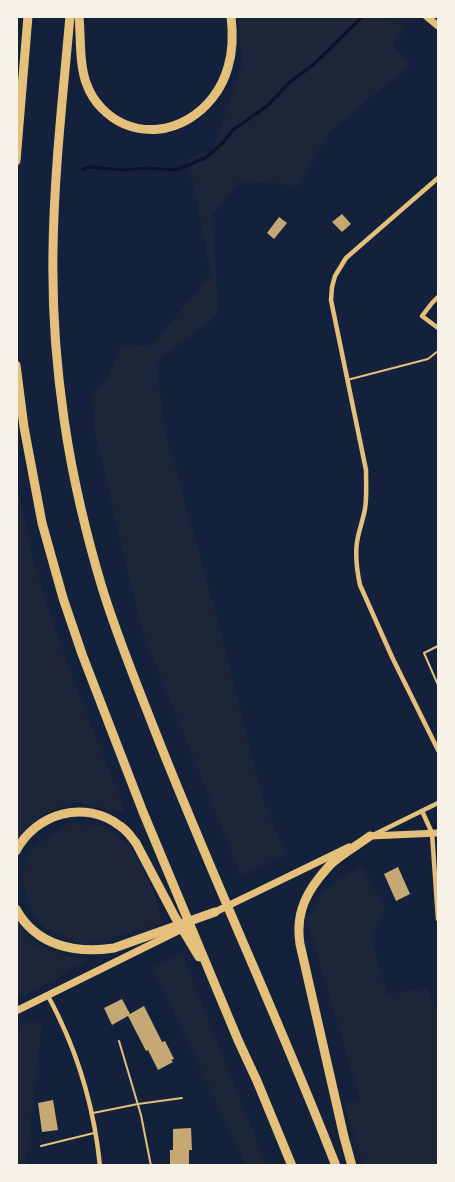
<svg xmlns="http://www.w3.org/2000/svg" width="455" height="1182" viewBox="0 0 455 1182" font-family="'Work Sans',sans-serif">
	<rect width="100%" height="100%" fill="#14213d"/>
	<g fill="#1d2539">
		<polygon points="238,17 384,17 406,27 393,45 410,65 329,132 298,186 241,180 212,215 219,313 156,362 165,430 215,610 263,800 286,855 241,876 142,630 95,434 92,395 108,379 119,348 152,345 211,274 188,158 213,150 242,65"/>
		<path d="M16 476C22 506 27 535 35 565 59 650 94 731 126 813L76 802 41 815 17 841Z"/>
		<polygon points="69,823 103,826 128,844 152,887 163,924 81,945 54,930 45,929 29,908 22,876 30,850"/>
		<polygon points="361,866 386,909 371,934 387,994 427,988 438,1013 438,1165 363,1165 344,1103 360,1100 307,920 318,897 338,880"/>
		<polygon points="17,922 37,946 87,960 57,978 17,998"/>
		<polygon points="182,954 266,1163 269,1165 246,1165 153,968"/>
		<polygon points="32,1020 42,1024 26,1165 17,1165 17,1027"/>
	</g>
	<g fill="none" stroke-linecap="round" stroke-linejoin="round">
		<polyline stroke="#0b132b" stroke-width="3" points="83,169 90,167 123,170 147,168 176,170 205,158 223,143 233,130 267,106 290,82 313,65 363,16"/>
	</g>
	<g fill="#c6a872">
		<polygon points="342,214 351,224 342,232 332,222"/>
		<polygon points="279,217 287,223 274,239 267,233"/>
		<polygon points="398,867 410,894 396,901 384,874"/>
		<polygon points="122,999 130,1014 144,1006 162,1042 165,1041 174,1059 171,1060 173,1062 158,1070 148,1050 146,1051 128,1016 112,1025 104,1008"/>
		<polygon points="53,1100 58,1130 42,1132 38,1103"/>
		<polygon points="191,1128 192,1150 189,1150 189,1166 170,1166 170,1150 173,1150 173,1129"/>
	</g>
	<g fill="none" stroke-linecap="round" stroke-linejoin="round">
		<g stroke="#e5c07b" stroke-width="2">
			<polyline points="347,380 428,359 438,351"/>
			<polyline points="438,646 424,653 438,685"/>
			<polyline points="119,1041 141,1115 151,1166"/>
			<polyline points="93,1113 138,1104 182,1098"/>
			<polyline points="41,1146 94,1133"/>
		</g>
		<g stroke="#e5c07b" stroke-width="4.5">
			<path d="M438 178 346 258 335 276 332 287 331 300 366 470C366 483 367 496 365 509 363 520 359 530 357 542 355 556 357 571 360 585L392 657 438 750"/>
			<polyline points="438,297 432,303 422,316 438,328"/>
			<polyline points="422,811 432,833 438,919"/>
			<polyline points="373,835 438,803"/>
			<path d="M48 996C77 1049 94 1106 100 1166"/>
		</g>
		<g stroke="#e5c07b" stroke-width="7">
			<polyline points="426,16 438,26"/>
			<polyline points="367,838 370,836 438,833"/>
			<polyline points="213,913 349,847"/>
			<polyline points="16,1011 184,928"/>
		</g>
		<g stroke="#e5c07b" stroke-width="9">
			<path d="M70 16C63 95 54 173 53 251 52 307 56 364 64 419 72 475 85 530 101 584 116 634 136 682 155 731 212 877 279 1019 336 1166"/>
			<path d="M79 16C81 38 79 66 87 85 93 102 108 117 124 124 169 143 216 111 228 67 233 51 233 33 231 16"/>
			<polyline points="16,161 28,16"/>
			<polyline points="16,365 24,427 42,523 63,598 82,654 143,812 238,1040 257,1081 292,1166"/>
			<path d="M16 851C36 813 85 799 120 826 127 830 131 837 136 843L175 917 199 957"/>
			<path d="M16 909C36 946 76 954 114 948L215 912"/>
			<path d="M352 1166 344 1137 300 944C296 918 303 898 319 878 323 873 327 868 331 864 343 853 358 845 370 836"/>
		</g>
	</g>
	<rect width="455" height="1182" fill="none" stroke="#f6f1e7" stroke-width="36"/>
</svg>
